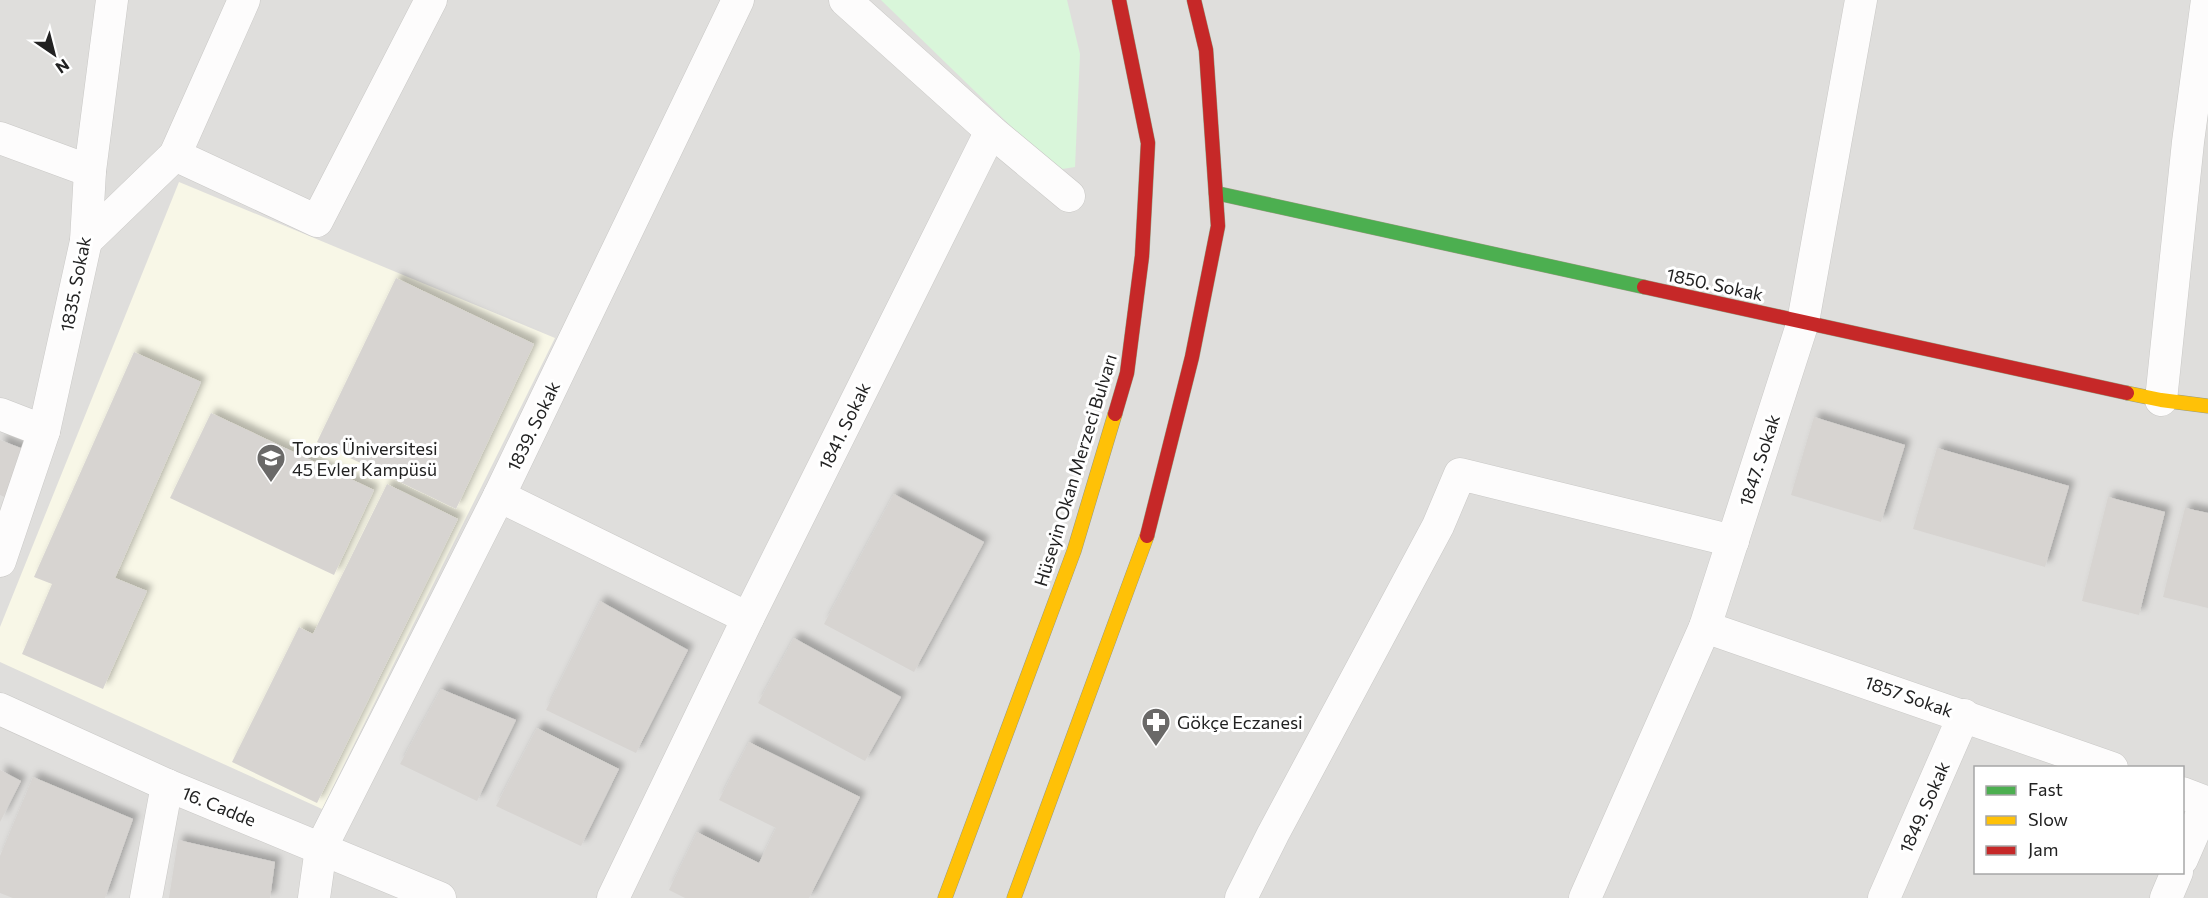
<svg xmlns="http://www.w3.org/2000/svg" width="2208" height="898" viewBox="0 0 2208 898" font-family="Commissioner,sans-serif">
	<defs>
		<filter id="shadow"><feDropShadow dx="5.5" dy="-5.5" stdDeviation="3" flood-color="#0004"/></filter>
	</defs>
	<rect width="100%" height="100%" fill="#f0eeea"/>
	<path fill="#dfdedc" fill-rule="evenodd" d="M0 0H2208V898H0ZM1976 768H2182V872H1976Z"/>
	<polygon fill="#f8f7e7" points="179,182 555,338 322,809 0,662 0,627"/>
	<polygon fill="#d9f6da" points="881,0 1067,0 1080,54 1075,167 1056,170"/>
	<g fill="#d7d4d1" filter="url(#shadow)">
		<polygon points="396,278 534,344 456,509 317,442"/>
		<polygon points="134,352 201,382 115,578 147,591 103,689 22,654 52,584 34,577"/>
		<polygon points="211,413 374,490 334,575 170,498"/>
		<polygon points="1814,417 1905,445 1881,522 1791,495"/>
		<polygon points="0,440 26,450 7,498 0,495"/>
		<polygon points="1937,448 2069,486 2045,567 1913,529"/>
		<polygon points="387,484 458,519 317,803 232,762 299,627 313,634"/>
		<polygon points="894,494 984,542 914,672 824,624"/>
		<polygon points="2108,497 2165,512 2139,615 2082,601"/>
		<polygon points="2185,508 2208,513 2208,608 2163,597"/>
		<polygon points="600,601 688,650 636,753 546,710"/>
		<polygon points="794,638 901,697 865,761 758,703"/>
		<polygon points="441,689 516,720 477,801 400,764"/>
		<polygon points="537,728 619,769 581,846 496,806"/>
		<polygon points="749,742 860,797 809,898 685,898 669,890 697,832 759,863 776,828 719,800"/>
		<polygon points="0,770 21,781 0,822"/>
		<polygon points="33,777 133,819 105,898 13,898 0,893 0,856"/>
		<polygon points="178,840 275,862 270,898 169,898"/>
	</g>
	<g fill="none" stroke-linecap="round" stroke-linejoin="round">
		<g stroke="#c9c8c6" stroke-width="33">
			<g id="street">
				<polyline points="845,0 991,131 1069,196"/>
				<polyline points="0,138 90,171"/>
				<polyline points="175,155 317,221 431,0"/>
				<polyline points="86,241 175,155 244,0"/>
				<polyline points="2161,400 2188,142 2207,0"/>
				<polyline points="0,414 44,431"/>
				<polyline points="499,496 748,618"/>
				<polyline points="0,561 44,431 86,241 90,171 112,0"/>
				<polyline points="1705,627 2112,768"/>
				<polyline points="0,709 167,785 440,898"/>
				<polyline points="2182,793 2208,803"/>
				<polyline points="2182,859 2207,802"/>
				<polyline points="146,898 167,785"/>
				<polyline points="314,898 321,848 499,496 738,0"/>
				<polyline points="613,898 748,618 991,131"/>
				<polyline points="1241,898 1273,834 1438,526 1460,474 1733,541"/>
				<polyline points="1585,898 1705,627 1803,322 1861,0"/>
				<polyline points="1884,898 1964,715"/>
				<polyline points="2166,898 2177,872"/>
			</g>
		</g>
		<g stroke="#989b81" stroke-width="15">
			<polyline id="fast" points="1216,193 1644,287"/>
		</g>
		<g stroke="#989b81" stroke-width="15">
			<g id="slow">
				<polyline points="2127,393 2161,400 2208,406"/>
				<polyline points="945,898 1074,551 1115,414"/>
				<polyline points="1014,898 1147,536"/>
			</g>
		</g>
		<g stroke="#989b81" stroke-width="15">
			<g id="jam">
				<polyline points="1644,287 2127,393"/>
				<polyline points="1115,414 1127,373 1142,256 1148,143 1119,0"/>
				<polyline points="1147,536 1192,357 1218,226 1206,50 1194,0"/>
			</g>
		</g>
		<use href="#street" stroke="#fdfcfc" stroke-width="32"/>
		<use href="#fast" stroke="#4caf50" stroke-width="14"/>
		<use href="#slow" stroke="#ffc107" stroke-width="14"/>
		<use href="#jam" stroke="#c62828" stroke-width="14"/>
	</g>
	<defs>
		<g id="university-pin" transform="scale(1.5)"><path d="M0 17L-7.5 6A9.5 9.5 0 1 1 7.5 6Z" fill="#6a6968" stroke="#fff"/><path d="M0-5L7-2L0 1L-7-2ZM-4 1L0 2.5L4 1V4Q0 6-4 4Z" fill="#fff"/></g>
		<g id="pharmacy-pin" transform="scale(1.5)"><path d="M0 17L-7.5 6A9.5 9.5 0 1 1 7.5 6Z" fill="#6a6968" stroke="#fff"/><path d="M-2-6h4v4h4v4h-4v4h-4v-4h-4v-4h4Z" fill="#fff"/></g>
	</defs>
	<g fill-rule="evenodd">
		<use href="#university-pin" x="271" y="458"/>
		<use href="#pharmacy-pin" x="1156" y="722"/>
	</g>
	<g text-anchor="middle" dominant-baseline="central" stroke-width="6" stroke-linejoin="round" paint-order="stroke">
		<g font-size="18" fill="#222" stroke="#fff">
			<text transform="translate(75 284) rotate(-79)">1835. Sokak</text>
			<text transform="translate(1715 284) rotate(12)">1850. Sokak</text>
			<text transform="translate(533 426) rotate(-64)">1839. Sokak</text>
			<text transform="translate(844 426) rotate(-64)">1841. Sokak</text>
			<text transform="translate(1759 460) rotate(-72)">1847. Sokak</text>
			<text transform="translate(1075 470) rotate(-73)">Hüseyin Okan Merzeci Bulvarı</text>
			<text transform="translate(1909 696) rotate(19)">1857 Sokak</text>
			<text transform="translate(219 806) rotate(22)">16. Cadde</text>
			<text transform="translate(1924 807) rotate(-66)">1849. Sokak</text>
		</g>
		<g font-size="18" fill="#222" stroke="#fff" text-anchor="start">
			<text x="292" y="448">Toros Üniversitesi<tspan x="292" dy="21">45 Evler Kampüsü</tspan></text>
			<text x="1177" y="722">Gökçe Eczanesi</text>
		</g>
	</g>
	<rect x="1974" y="766" width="210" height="108" fill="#ffffff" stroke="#a7a7a7" stroke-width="1.5"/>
	<rect x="1986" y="786" width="30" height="9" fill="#4caf50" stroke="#a7a7a7" stroke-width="1.5"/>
	<text x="2028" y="796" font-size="18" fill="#222222">Fast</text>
	<rect x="1986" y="816" width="30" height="9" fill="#ffc107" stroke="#a7a7a7" stroke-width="1.5"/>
	<text x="2028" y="826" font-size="18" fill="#222222">Slow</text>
	<rect x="1986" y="846" width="30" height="9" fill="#c62828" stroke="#a7a7a7" stroke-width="1.5"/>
	<text x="2028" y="856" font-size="18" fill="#222222">Jam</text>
	<g transform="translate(54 54) rotate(145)" stroke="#ffffff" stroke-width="4.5" paint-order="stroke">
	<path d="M0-4.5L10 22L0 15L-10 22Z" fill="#222222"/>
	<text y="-9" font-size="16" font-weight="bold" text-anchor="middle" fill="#222222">N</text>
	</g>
</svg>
